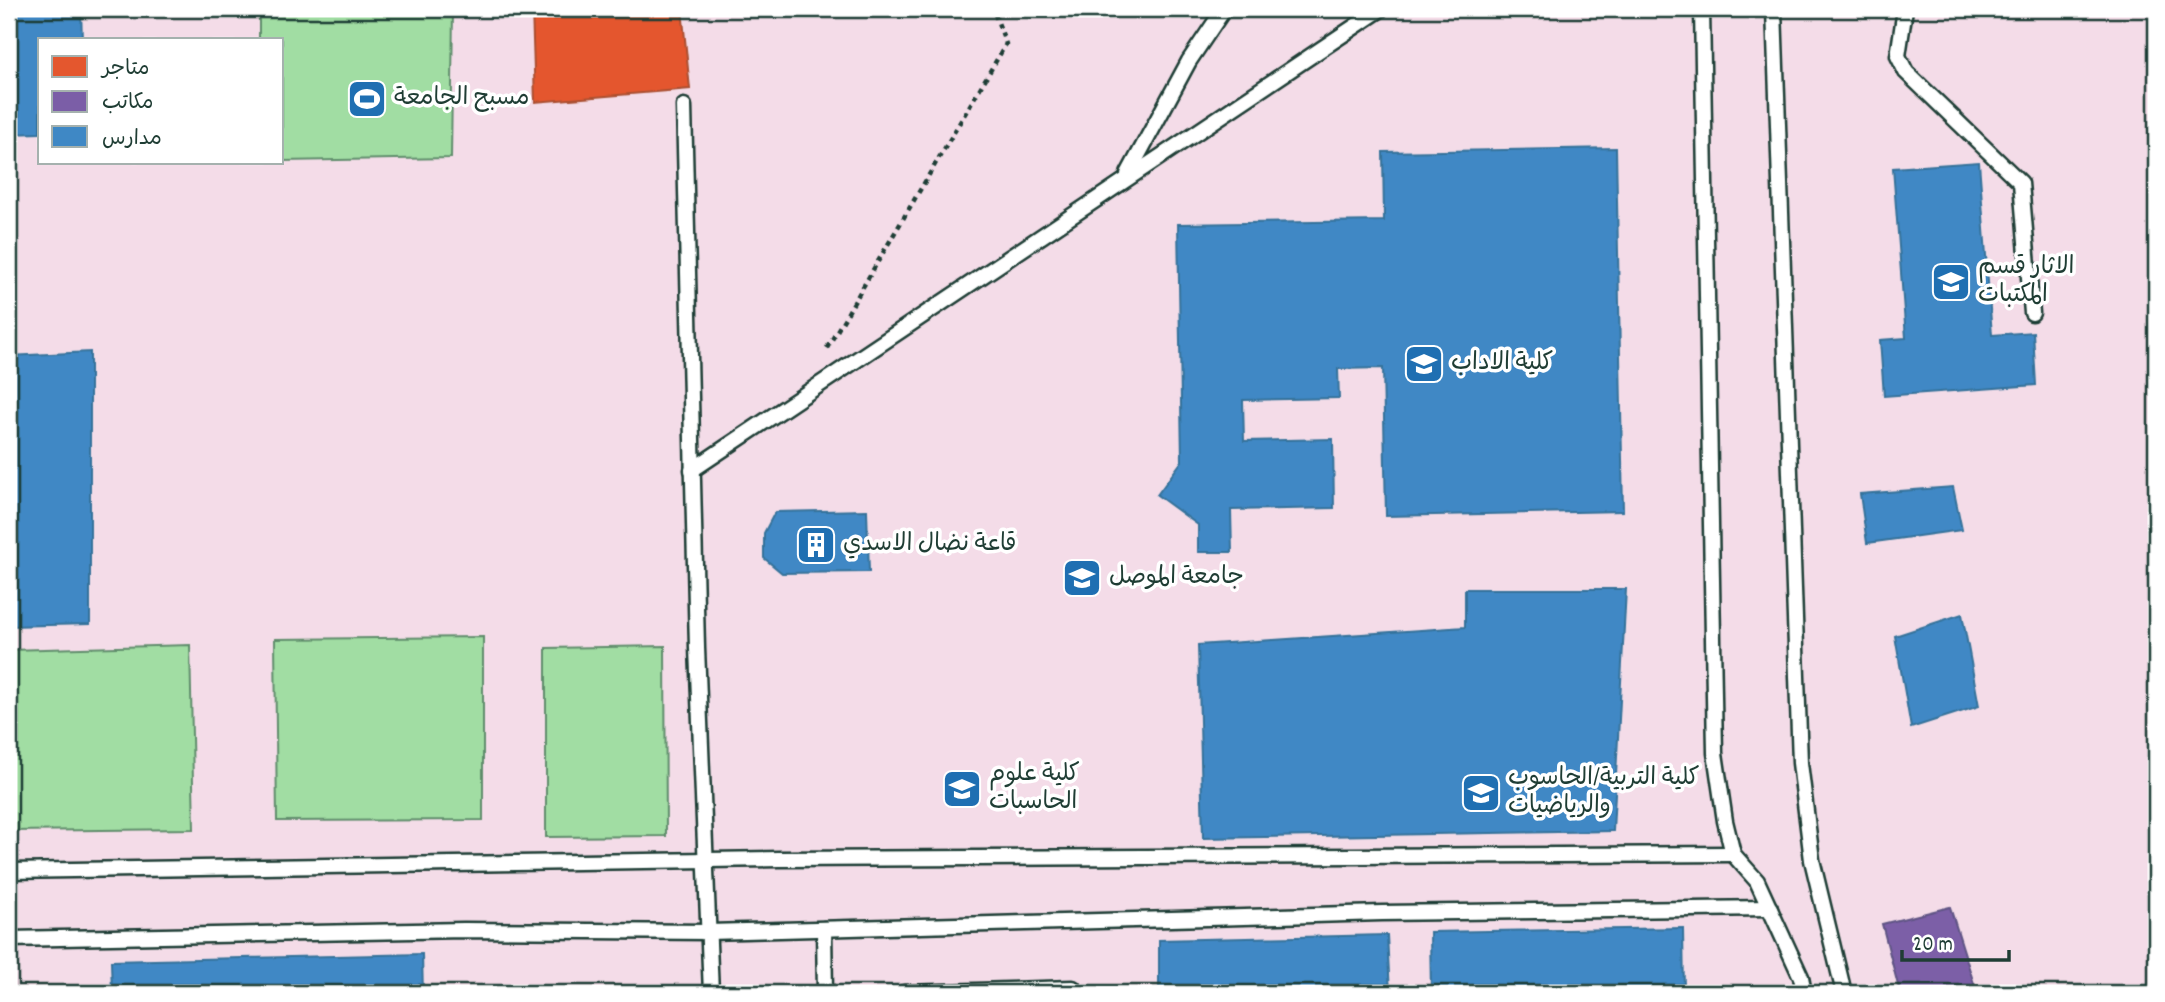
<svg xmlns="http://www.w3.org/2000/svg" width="2165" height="1002" viewBox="0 0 2165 1002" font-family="Dekko,'Playpen Sans Arabic',sans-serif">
	<rect width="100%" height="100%" fill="#faeff5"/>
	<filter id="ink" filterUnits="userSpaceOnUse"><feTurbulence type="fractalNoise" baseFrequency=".0143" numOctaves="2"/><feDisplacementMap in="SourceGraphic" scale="14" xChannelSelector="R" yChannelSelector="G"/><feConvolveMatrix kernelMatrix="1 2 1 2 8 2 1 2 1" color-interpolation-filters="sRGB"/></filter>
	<g filter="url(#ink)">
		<path fill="#f4dce8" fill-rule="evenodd" d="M9 9H2156V993H9ZM40 40H282V163H40Z"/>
		<g fill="#a1dda3" stroke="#608d6c" stroke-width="2">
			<polygon points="259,9 453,9 451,158 282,161 282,40 259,40"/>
			<polygon points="483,637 483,820 277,821 275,639"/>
			<polygon points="190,645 194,829 9,831 9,650"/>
			<polygon points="665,646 666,836 546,837 546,648"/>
		</g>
		<polygon fill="#e4572e" stroke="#a94f30" stroke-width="2" points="532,9 682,9 690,89 535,102"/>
		<polygon fill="#7b5ea7" stroke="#5f5484" stroke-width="2" points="1950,907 1976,990 1970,993 1900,993 1882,924"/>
		<g fill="#3f88c5" stroke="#35729a" stroke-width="2">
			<polygon points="9,9 81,9 82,40 40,40 40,133 9,134"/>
			<polygon points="1616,148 1623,511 1386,516 1383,368 1338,369 1339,398 1243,400 1244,441 1333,439 1334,508 1231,510 1232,552 1198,552 1198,525 1157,495 1182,461 1178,224 1384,221 1383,152"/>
			<polygon points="1979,162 1992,335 2033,332 2036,385 1884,396 1880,340 1906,338 1893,168"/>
			<polygon points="90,352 90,624 9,626 9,356"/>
			<polygon points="1953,487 1962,530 1867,543 1860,494"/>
			<polygon points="867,510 869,572 782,573 764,558 764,533 775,512"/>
			<polygon points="1465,589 1626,589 1613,831 1203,838 1198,645 1465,627"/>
			<polygon points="1962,614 1979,706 1911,728 1895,636"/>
			<polygon points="1683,928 1684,993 1431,993 1430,932"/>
			<polygon points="1387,935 1390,993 1159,993 1159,940"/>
			<polygon points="422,954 423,993 112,993 111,961"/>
		</g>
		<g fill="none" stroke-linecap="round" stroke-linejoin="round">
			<g stroke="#1f3d34" stroke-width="19">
				<g id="lane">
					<polyline points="1702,9 1715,753 1725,821 1733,854 1757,881 1801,977 1804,993"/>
					<polyline points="1774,9 1800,763 1812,860 1844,993"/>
					<polyline points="1905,9 1898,56 1906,72 2021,183 2032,313"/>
					<polyline points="684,106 697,648 711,993"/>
					<polyline points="1128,174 1189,61 1224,9"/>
					<polyline points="692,470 1381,9"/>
					<polyline points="9,871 779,859 1733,854"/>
					<polyline points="824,929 825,993"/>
					<polyline points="9,939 464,930 709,932 1382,913 1770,908"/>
					<polyline points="904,993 1073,988 1073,993"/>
				</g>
			</g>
			<g stroke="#1f3d34" stroke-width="4.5" stroke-dasharray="5 5" stroke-linecap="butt">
				<polyline points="827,348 1006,44 993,9"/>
				<polyline points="9,982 9,993"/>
			</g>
			<use href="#lane" stroke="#fff" stroke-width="14"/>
		</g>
	</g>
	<defs>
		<g id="stadium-square" transform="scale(2.0125)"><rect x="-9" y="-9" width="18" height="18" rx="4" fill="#1f6fb2" stroke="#fff"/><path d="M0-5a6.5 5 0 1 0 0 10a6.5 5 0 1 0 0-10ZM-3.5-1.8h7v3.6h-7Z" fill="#fff"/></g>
		<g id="university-square" transform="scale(2.0125)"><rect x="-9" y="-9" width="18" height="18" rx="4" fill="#1f6fb2" stroke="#fff"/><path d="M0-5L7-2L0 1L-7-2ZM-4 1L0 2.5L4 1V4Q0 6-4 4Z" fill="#fff"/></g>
		<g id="building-square" transform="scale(2.0125)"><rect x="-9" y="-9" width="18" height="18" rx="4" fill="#1f6fb2" stroke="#fff"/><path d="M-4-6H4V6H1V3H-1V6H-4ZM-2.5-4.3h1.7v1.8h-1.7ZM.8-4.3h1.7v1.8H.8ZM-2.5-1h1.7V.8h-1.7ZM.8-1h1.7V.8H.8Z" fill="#fff"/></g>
	</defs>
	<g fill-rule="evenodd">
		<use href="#stadium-square" x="367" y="99"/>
		<use href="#university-square" x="1951" y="282"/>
		<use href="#university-square" x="1424" y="364"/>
		<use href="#building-square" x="816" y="545"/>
		<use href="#university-square" x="1082" y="578"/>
		<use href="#university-square" x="962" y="789"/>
		<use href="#university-square" x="1481" y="793"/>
	</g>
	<g text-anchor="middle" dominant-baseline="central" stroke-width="7" stroke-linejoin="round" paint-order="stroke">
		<g font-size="24" fill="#1f3d34" stroke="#fff" text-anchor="start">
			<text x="394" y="99">مسبح الجامعة</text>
			<text x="1978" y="268">الاثار قسم<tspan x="1978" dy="28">المكتبات</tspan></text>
			<text x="1451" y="364">كلية الاداب</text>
			<text x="843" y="545">قاعة نضال الاسدي</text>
			<text x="1109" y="578">جامعة الموصل</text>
			<text x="989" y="775">كلية علوم<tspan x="989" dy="28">الحاسبات</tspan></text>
			<text x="1508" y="779">كلية التربية/الحاسوب<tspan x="1508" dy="28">والرياضيات</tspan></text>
		</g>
	</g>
	<rect width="2165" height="1002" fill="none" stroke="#fff" stroke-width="35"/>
	<rect x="18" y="18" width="2130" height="967" fill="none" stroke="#1f3d34" stroke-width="2.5" filter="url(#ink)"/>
	<rect x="38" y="38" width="245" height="126" fill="#ffffff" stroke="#a5b1ae" stroke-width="2"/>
	<rect x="52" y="56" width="35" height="21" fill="#e4572e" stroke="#a5b1ae" stroke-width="2"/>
	<text x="102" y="74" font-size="21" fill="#1f3d34">متاجر</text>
	<rect x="52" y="91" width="35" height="21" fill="#7b5ea7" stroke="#a5b1ae" stroke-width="2"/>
	<text x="102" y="108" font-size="21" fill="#1f3d34">مكاتب</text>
	<rect x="52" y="126" width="35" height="21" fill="#3f88c5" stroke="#a5b1ae" stroke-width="2"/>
	<text x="102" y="144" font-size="21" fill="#1f3d34">مدارس</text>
	<path d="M1902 950v10h107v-10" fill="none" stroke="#1f3d34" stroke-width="3.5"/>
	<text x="1913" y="950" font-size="21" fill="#1f3d34" stroke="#ffffff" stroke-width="5" paint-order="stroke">20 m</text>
</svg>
